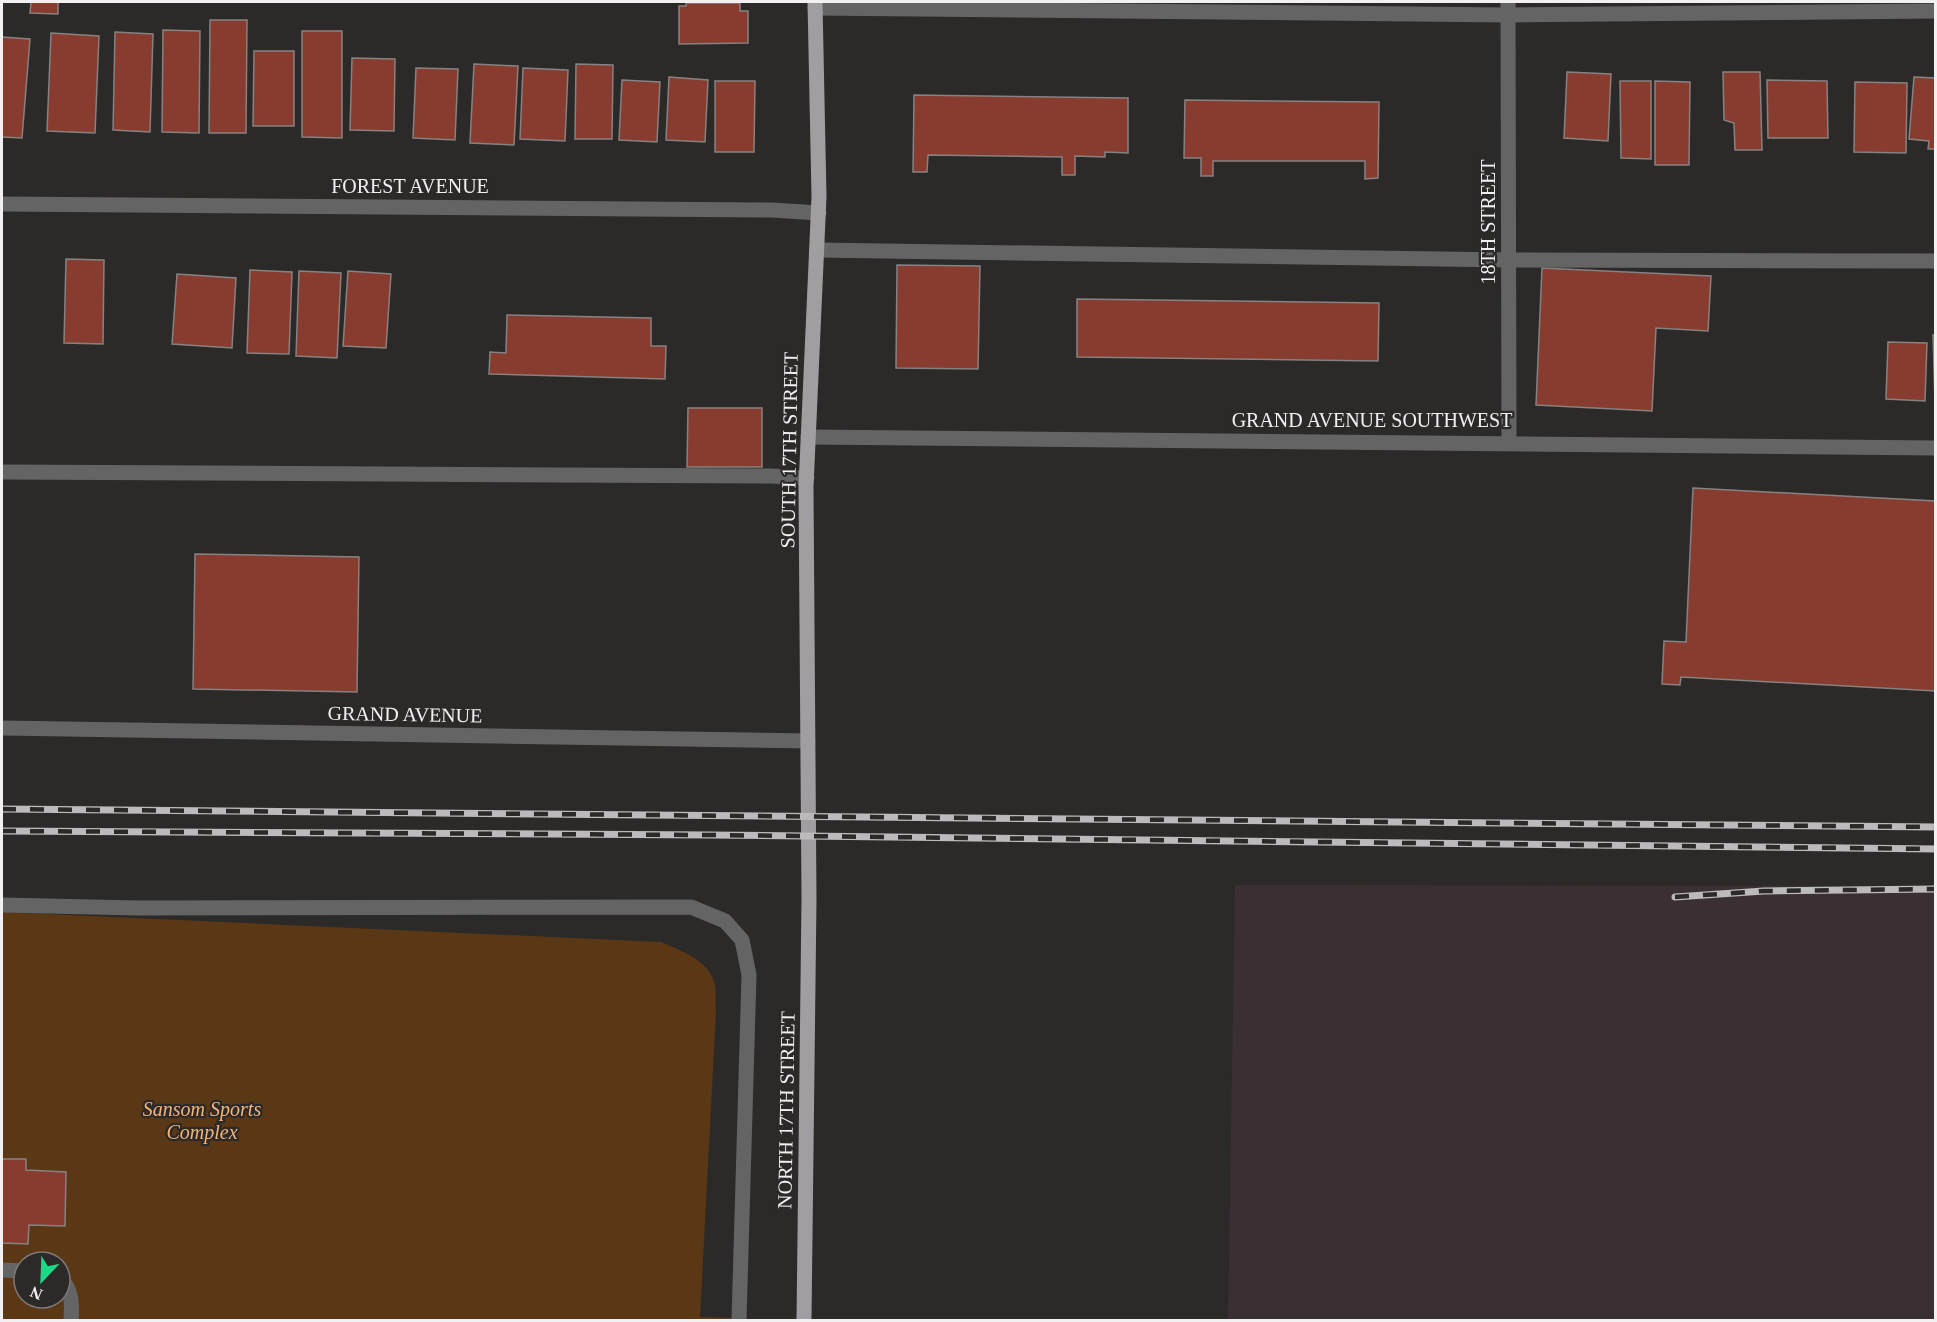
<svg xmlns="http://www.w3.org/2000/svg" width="1937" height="1322" viewBox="0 0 1937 1322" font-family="Georgia,serif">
	<rect width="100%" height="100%" fill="#2c2929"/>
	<polygon fill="#3a3033" points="1235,885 1935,886 1935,1320 1228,1320"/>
	<path fill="#5b3815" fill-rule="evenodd" d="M2 912 661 942C682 951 711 961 715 986 716 994 715 1003 716 1011L700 1317 739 1318V1320H2ZM24 1262H60V1298H24Z"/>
	<g fill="#883c2f" stroke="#868282" stroke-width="1.5">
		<polygon points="31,2 58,2 58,14 30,13"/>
		<polygon points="686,3 740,3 740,11 748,11 748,43 679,44 679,6 686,6"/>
		<polygon points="210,20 247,20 246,133 209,133"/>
		<polygon points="163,30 200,31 199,133 162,132"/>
		<polygon points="302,31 342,31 342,138 302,137"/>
		<polygon points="115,32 153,34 150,132 113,130"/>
		<polygon points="51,33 99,36 95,133 47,131"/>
		<polygon points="2,37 30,39 22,138 2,137"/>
		<polygon points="254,51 294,51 294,126 253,126"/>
		<polygon points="352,58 395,59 394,131 350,130"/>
		<polygon points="474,64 518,66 514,145 470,143"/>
		<polygon points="576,64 613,65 612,139 575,139"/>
		<polygon points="416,68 458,69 455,140 413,138"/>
		<polygon points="523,68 568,70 565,141 520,139"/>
		<polygon points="1567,72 1611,74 1608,141 1564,138"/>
		<polygon points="1723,72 1760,72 1762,150 1735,150 1734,123 1724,120"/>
		<polygon points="669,77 708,80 705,142 666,140"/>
		<polygon points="1914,77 1936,78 1936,149 1928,149 1929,141 1909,139"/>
		<polygon points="622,80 660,82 657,142 619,140"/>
		<polygon points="1767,80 1827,81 1828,138 1768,138"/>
		<polygon points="715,81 755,81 754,152 715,152"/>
		<polygon points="1620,81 1651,81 1651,159 1621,158"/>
		<polygon points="1655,81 1690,82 1689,165 1655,165"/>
		<polygon points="1855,82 1907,83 1906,153 1854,152"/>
		<polygon points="914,95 1128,98 1128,153 1105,152 1105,157 1075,156 1075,175 1062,175 1062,157 928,155 927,172 913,172"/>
		<polygon points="1185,100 1379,102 1378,178 1365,179 1365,161 1213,161 1213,176 1201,176 1201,158 1184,158"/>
		<polygon points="66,259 104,260 103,344 64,343"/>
		<polygon points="897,265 980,266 978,369 896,368"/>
		<polygon points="1542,268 1711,276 1708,331 1656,328 1652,411 1536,405"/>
		<polygon points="250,270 292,272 289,354 247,353"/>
		<polygon points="299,271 341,273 337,358 296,356"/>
		<polygon points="348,271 391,274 386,348 343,346"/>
		<polygon points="177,274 236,278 232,348 172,344"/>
		<polygon points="1077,299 1379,303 1378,361 1077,357"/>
		<polygon points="507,315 651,318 651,346 666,346 665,379 489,374 490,352 506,353"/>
		<polygon points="1933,335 1936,335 1936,402 1935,402"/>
		<polygon points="1888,342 1927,343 1925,401 1886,399"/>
		<polygon points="688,408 762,408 762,467 687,467"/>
		<polygon points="1693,488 1936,501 1936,691 1681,677 1680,685 1662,684 1664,641 1686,642"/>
		<polygon points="195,554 359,557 357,692 193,689"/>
		<polygon points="2,1159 26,1159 26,1170 66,1172 65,1226 29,1225 28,1244 2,1243"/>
	</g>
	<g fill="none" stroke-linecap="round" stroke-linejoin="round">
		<g stroke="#656465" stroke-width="15">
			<polyline points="1508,2 1509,442"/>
			<polyline points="815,8 1508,15 1936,11"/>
			<polyline points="2,204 772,210 819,213"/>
			<polyline points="817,250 1509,260 1936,261"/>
			<polyline points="808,437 1936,448"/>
			<polyline points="2,472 771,476 807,478"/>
			<polyline points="2,728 808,741"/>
			<polyline points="2,905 138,908 691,907 725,921 742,940 749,975 739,1320"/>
			<polyline points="2,1270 24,1271"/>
			<path d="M60 1279C73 1289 72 1306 71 1320"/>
		</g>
		<polyline stroke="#a09ea0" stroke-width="15" points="804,1320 809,899 806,487 819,197 815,2"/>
		<g stroke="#bcbaba" stroke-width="7">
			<g id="rail">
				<polyline points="2,809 1936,827"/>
				<polyline points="2,831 710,835 1936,849"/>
				<polyline points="1675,897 1764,891 1936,889"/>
			</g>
		</g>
		<use href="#rail" stroke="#2c2929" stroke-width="4.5" stroke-dasharray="14" stroke-linecap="butt"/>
	</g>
	<g text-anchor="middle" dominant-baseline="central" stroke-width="4.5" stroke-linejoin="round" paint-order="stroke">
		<g font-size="20" fill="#f2f0f0" stroke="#2c2929">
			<text x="410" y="186">FOREST AVENUE</text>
			<text transform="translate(1488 222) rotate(-90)">18TH STREET</text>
			<text x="1372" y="420">GRAND AVENUE SOUTHWEST</text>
			<text transform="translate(789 450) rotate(-89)">SOUTH 17TH STREET</text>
			<text transform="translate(405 714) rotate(1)">GRAND AVENUE</text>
			<text transform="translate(786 1110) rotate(-89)">NORTH 17TH STREET</text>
		</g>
		<g font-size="20" font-style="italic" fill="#f7b477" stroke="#2c2929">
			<text x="202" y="1109">Sansom Sports<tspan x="202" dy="23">Complex</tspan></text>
		</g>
	</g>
	<rect width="1937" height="1322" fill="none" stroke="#f2f0f0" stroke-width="6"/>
	<g transform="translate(42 1280) rotate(203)"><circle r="28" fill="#2c2929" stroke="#7b7979" stroke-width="1.5"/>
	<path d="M0-4.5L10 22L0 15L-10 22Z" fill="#1fd887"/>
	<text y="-9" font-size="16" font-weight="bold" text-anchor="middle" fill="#f2f0f0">N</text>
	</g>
</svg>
